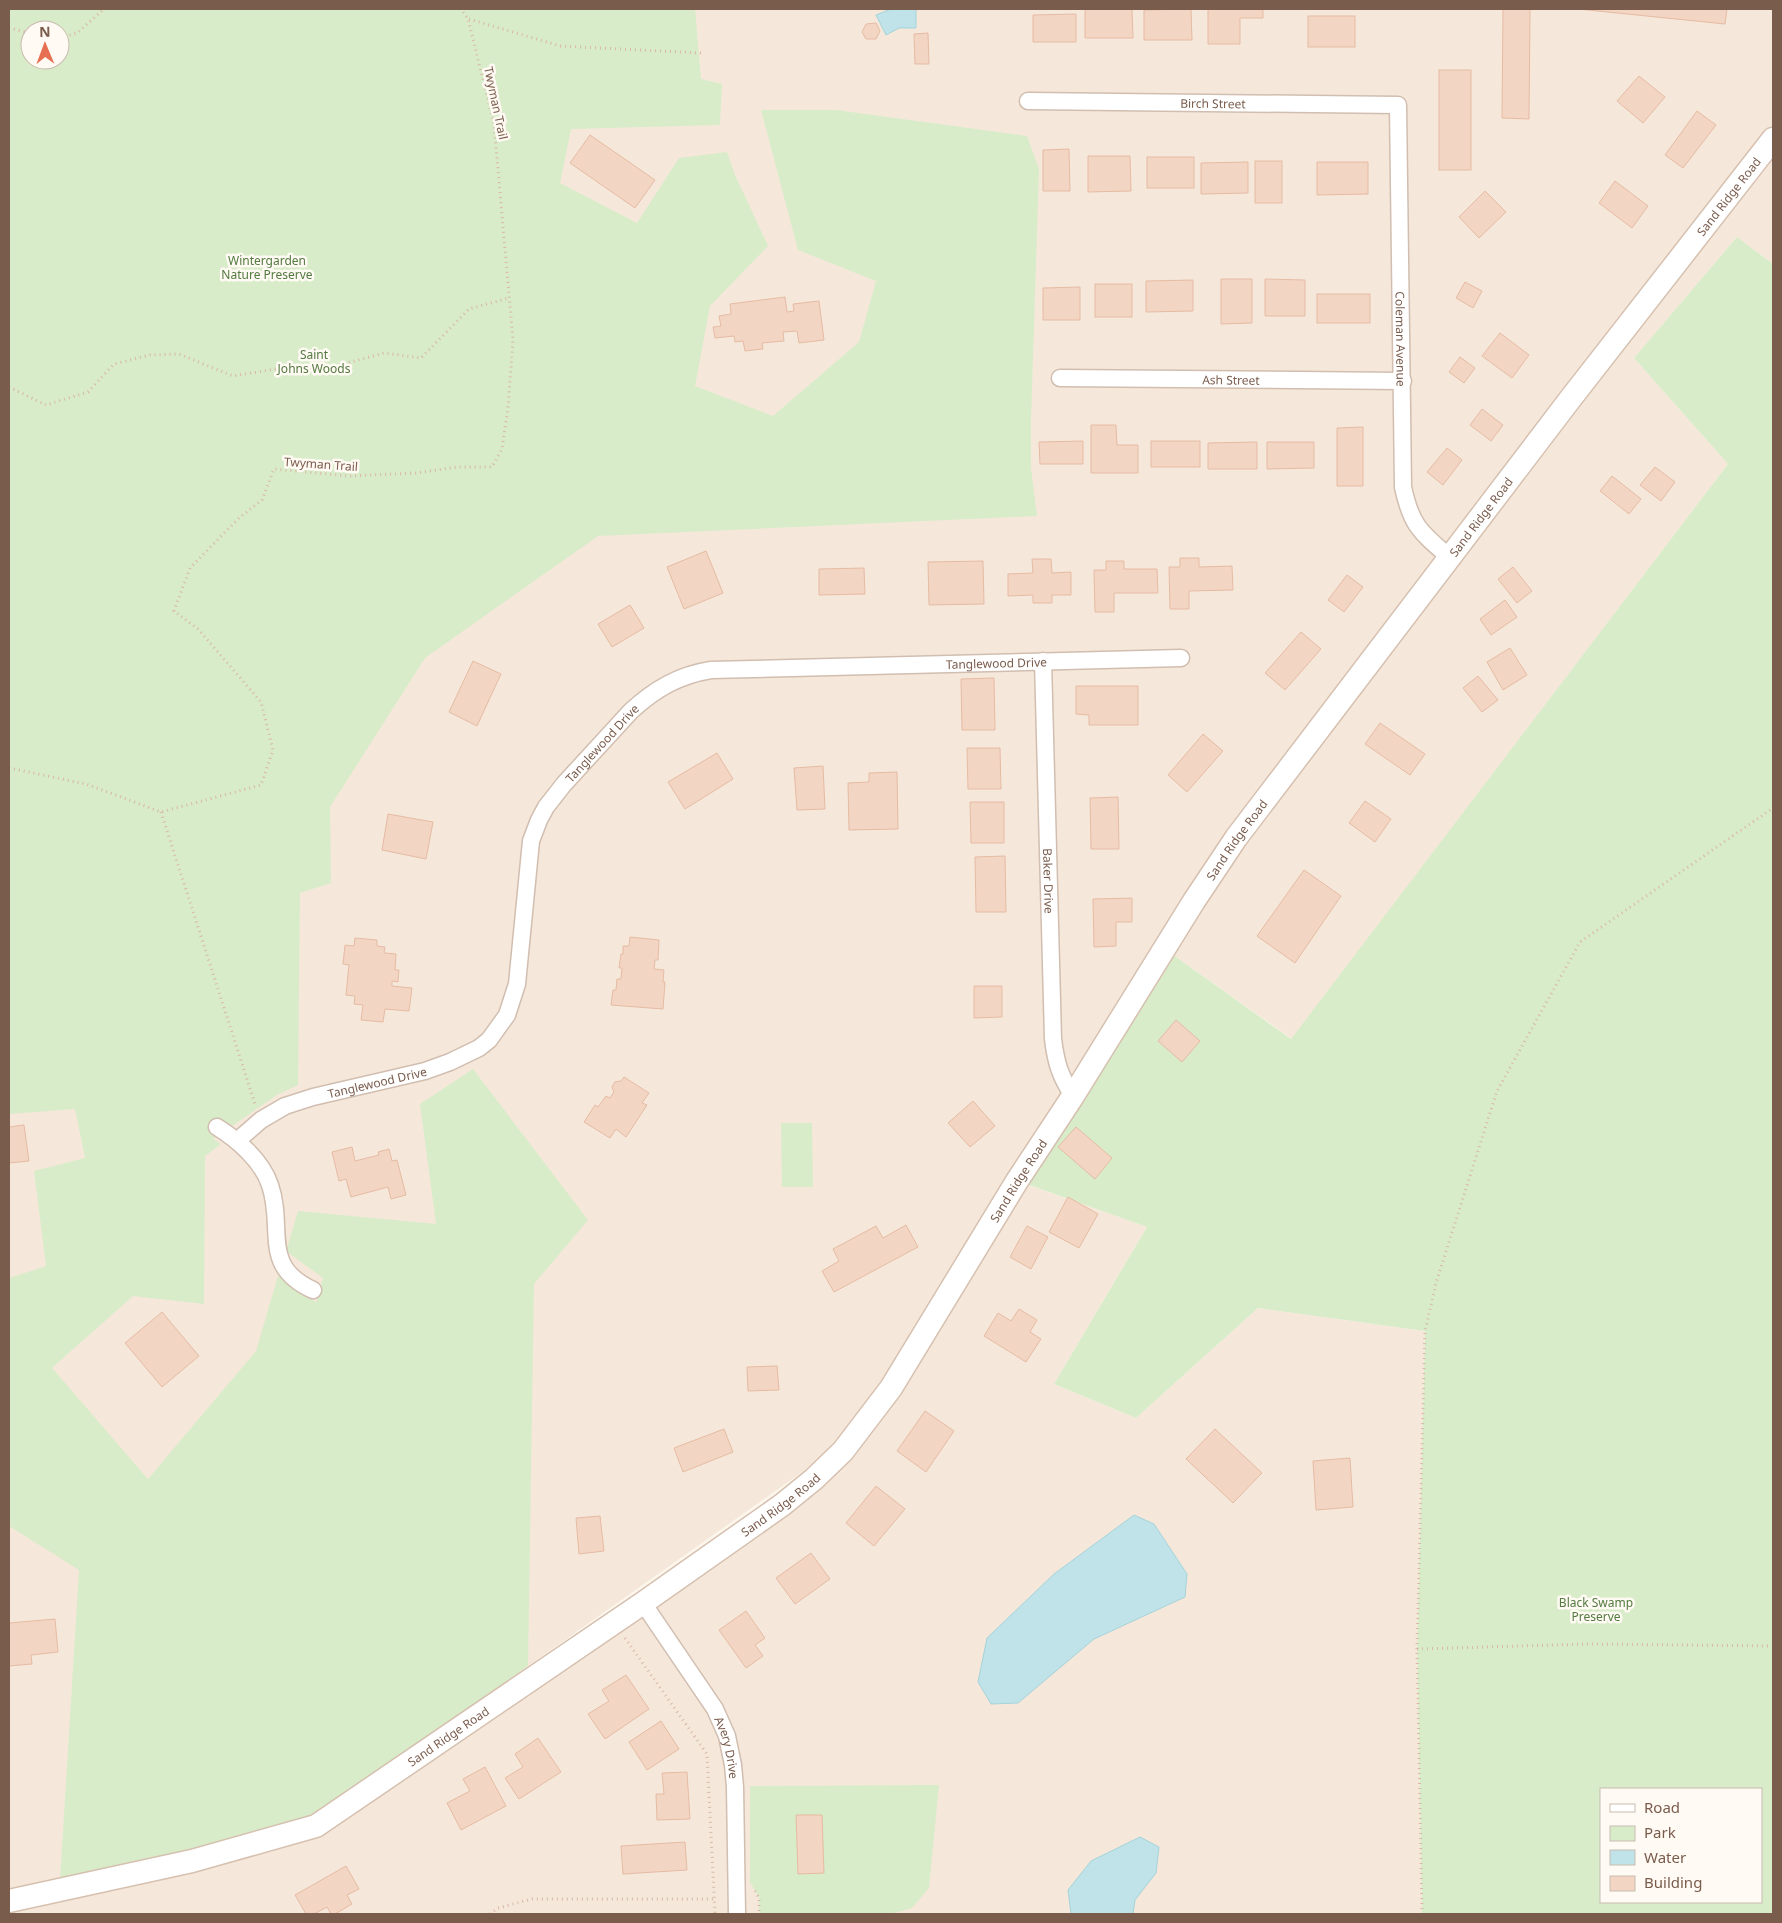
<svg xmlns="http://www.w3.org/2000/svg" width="1782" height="1923" viewBox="0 0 1782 1923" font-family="'Noto Sans',sans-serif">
	<rect width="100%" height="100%" fill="#fdf6ec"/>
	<g fill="#f5e8da">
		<polygon points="692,9 1773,9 1773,264 1737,237 1634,358 1728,464 1292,1039 1165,949 1230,833 882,1383 836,1443 805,1470 336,1802 9,1893 9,960 295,523 522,120"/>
		<polygon points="1017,1181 1147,1227 1054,1384 1136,1418 1258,1308 1425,1331 1417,1649 1422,1914 9,1914 9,1901 316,1826 843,1451"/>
	</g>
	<g fill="#d8ecc9" fill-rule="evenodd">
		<path d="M9 9H695L701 79 722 84 720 125 571 129 560 183 637 223 679 158 727 152 735 175 768 246 710 306 695 386 773 416 859 342 876 281 798 250 761 110H836L1027 136 1039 169 1031 421V468L1037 516 598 536 425 658 330 807 331 883 300 893 298 1085 277 1095 213 1139 221 1144 205 1156 204 1304 133 1296 52 1368 148 1479 256 1351 278 1276 316 1302 323 1278 286 1251 298 1211 436 1224 420 1104 473 1069 588 1220 534 1284 528 1666 336 1802 289 1826 238 1844 60 1880 79 1570 9 1526V1278L46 1266 34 1171 85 1158 75 1109 9 1114ZM30 30H60V60H30Z"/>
		<path d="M1737 237 1773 264V1914H1422L1417 1649 1425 1331 1258 1308 1136 1418 1054 1384 1147 1227 1018 1181 1165 949 1291 1039 1728 464 1634 358ZM1601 1789H1761V1902H1601Z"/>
		<polygon points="781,1123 812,1123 813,1187 782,1187"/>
		<polygon points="939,1785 929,1888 912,1908 891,1914 759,1914 759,1898 750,1882 750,1786"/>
	</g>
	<g fill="#bfe3e8" stroke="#a5d3da">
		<polygon points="891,9 916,9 916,28 899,28 886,35 876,15"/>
		<polygon points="1134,1515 1154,1524 1187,1574 1185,1597 1094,1639 1018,1703 991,1704 978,1682 987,1638 1054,1574"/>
		<polygon points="1140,1837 1159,1847 1156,1873 1135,1900 1133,1914 1071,1914 1068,1890 1091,1861"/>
	</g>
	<g fill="#f3d5c3" stroke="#e6bba3">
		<polygon points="1085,9 1132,9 1133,38 1085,38"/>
		<polygon points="1191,9 1192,40 1144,40 1144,10"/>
		<polygon points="1208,9 1263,9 1263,18 1240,18 1240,44 1208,44"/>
		<polygon points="1503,9 1530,9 1529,119 1502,118"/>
		<polygon points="1578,9 1727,9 1725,24"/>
		<polygon points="1076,14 1076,42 1033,42 1033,15"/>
		<rect x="1308" y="16" width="47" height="31"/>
		<polygon points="876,23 880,31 876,39 866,39 862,32 866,24"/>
		<polygon points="928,33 929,64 915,64 914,34"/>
		<rect x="1439" y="70" width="32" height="100"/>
		<polygon points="1639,76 1665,97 1643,123 1617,101"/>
		<polygon points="1697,111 1716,125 1683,168 1665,155"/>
		<polygon points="590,135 655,180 635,208 570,163"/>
		<polygon points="1069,149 1070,191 1043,191 1043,150"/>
		<polygon points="1088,156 1130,156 1131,191 1088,192"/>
		<rect x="1147" y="157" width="47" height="31"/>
		<rect x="1255" y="161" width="27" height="42"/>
		<polygon points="1248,162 1248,193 1201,194 1201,163"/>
		<polygon points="1317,162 1368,162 1368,194 1317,195"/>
		<polygon points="1615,181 1648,206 1632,228 1599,203"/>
		<polygon points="1485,191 1506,212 1479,238 1459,217"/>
		<polygon points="1221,279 1252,279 1252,323 1221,324"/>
		<polygon points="1265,279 1305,280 1305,316 1265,316"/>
		<polygon points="1193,280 1193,311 1146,312 1146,281"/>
		<polygon points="1465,282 1482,291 1473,308 1456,298"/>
		<rect x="1095" y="284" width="37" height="33"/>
		<polygon points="1080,287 1080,320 1043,320 1043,288"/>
		<rect x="1317" y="294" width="53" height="29"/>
		<polygon points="785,297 787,312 794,311 793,304 819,301 824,340 799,343 797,331 783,332 784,341 762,343 763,349 745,351 743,341 735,342 734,336 715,338 713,327 721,326 719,316 731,314 730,304"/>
		<polygon points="1500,333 1529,355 1512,378 1482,356"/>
		<polygon points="1460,357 1475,368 1464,383 1449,372"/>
		<polygon points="1482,409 1503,425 1491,441 1470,425"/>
		<polygon points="1091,425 1116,425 1117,445 1138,445 1138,473 1091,473"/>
		<polygon points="1363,427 1363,486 1337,486 1337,428"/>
		<polygon points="1083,441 1083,464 1040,464 1039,442"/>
		<rect x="1151" y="441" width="49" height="26"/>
		<polygon points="1257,442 1257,469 1208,469 1208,443"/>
		<polygon points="1267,442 1314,442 1314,468 1267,469"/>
		<polygon points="1447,448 1462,460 1443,485 1427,472"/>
		<polygon points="1655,467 1675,482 1661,501 1640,485"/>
		<polygon points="1612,476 1641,499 1629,514 1600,491"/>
		<polygon points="706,551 723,593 684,609 667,567"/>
		<polygon points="1180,558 1199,558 1199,567 1232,566 1233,590 1189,591 1189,609 1170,609 1169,567 1180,567"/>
		<polygon points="1032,559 1051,559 1052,573 1071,572 1071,595 1052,595 1052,603 1033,603 1033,595 1008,596 1008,574 1033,573"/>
		<polygon points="983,561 984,604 929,605 928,562"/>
		<polygon points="1106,561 1124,561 1124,569 1157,569 1158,593 1114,593 1114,612 1095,612 1094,570 1106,570"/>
		<polygon points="1513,567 1532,591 1517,603 1498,579"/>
		<polygon points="864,568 865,594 819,595 819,569"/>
		<polygon points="1347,575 1363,587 1344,612 1328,600"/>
		<polygon points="1505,600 1517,617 1491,635 1480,619"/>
		<polygon points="630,605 644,628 612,647 598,624"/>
		<polygon points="1301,632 1321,649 1285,690 1265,673"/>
		<polygon points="1510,648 1527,675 1503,690 1487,662"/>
		<polygon points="473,661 501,674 477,726 449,712"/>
		<polygon points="1478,676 1498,700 1482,712 1463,688"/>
		<polygon points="994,678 995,730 962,730 961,679"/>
		<polygon points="1076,686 1138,686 1138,725 1089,725 1089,715 1076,714"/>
		<polygon points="1380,723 1425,754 1410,775 1365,744"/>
		<polygon points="1203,734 1223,751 1187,792 1168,775"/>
		<polygon points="967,748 1000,748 1001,789 968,789"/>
		<polygon points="717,753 733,779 685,809 668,782"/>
		<polygon points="823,766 825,809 797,810 794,768"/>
		<polygon points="897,772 898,829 849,830 848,783 869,782 869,773"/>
		<polygon points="1118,797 1119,849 1091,849 1090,798"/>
		<polygon points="1365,801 1391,819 1375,842 1349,823"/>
		<polygon points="970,802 1004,802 1004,843 971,843"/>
		<polygon points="388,814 433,822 426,859 382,850"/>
		<polygon points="1005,856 1006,912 976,912 975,857"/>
		<polygon points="1304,870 1341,896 1295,963 1257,936"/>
		<polygon points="1132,898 1132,922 1116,922 1116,946 1094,947 1093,899"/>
		<polygon points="630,937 659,940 658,960 655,960 654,969 664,970 663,982 665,982 663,1009 611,1005 613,990 616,990 617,979 621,979 622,968 619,968 621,954 623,954 623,946 629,946"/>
		<polygon points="355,938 377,940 377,946 385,947 384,953 396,954 395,970 399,970 398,982 392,981 392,986 412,988 409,1011 385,1009 383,1022 361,1020 363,1005 354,1004 355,996 346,995 349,965 343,964 345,945 354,946"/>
		<polygon points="974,986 1002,986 1002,1017 974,1018"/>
		<polygon points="1176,1020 1200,1041 1182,1062 1158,1041"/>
		<polygon points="624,1077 649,1093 642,1103 647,1105 626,1137 616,1129 610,1138 584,1122 595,1105 598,1107 606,1096 610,1098 614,1092 612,1087 615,1082 621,1081"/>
		<polygon points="973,1101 995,1126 970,1147 948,1123"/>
		<polygon points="24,1125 29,1161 9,1163 9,1127"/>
		<polygon points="1076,1127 1112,1158 1095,1179 1058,1147"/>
		<polygon points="352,1147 355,1161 379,1155 378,1152 389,1149 392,1161 397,1160 406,1195 391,1199 388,1187 351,1197 346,1179 339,1181 332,1152"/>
		<polygon points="1068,1197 1098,1214 1079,1248 1049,1232"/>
		<polygon points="906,1225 918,1247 834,1292 822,1271 839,1261 833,1249 876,1226 883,1238"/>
		<polygon points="1027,1226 1048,1237 1031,1269 1010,1257"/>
		<polygon points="1019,1309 1037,1320 1030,1332 1041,1339 1026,1362 984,1336 998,1313 1011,1321"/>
		<polygon points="162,1312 199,1356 162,1387 125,1343"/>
		<polygon points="777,1366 779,1390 748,1391 747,1367"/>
		<polygon points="925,1411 954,1431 926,1472 897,1451"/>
		<polygon points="724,1429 733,1452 683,1472 674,1448"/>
		<polygon points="1215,1429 1262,1473 1233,1503 1186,1459"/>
		<polygon points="1350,1458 1353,1507 1316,1510 1313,1461"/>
		<polygon points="876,1486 905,1509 874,1546 846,1523"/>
		<polygon points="600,1516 604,1551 579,1554 576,1518"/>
		<polygon points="811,1553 830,1579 795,1604 776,1578"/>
		<polygon points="746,1611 765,1638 755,1645 763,1656 746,1668 719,1630"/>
		<polygon points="55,1619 58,1652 31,1655 32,1664 9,1666 9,1623"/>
		<polygon points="626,1675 649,1709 605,1739 588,1714 609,1701 602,1690"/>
		<polygon points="661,1721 679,1749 647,1770 629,1742"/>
		<polygon points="538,1738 561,1772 519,1799 505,1778 523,1767 515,1754"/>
		<polygon points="485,1767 506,1806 461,1830 447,1803 470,1791 463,1779"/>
		<polygon points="687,1772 690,1819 657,1820 656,1794 664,1794 662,1773"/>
		<polygon points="796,1815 822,1815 824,1873 798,1874"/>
		<polygon points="685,1842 687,1870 623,1874 621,1846"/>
		<polygon points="346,1866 359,1889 347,1895 352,1904 335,1914 331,1914 327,1907 314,1914 306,1914 295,1895"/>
	</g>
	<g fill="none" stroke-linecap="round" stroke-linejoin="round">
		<g stroke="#d1beb0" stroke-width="19">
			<g id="street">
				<path id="s1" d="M1028 101 1398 105 1403 487C1411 525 1420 532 1449 557"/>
				<path id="s2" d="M1060 378 1403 381"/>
				<path id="s3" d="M1043 661 1053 1039C1056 1063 1060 1076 1073 1096"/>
				<path d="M217 1127C238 1140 262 1161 270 1185 285 1229 260 1266 313 1290"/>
				<path id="s4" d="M237 1141 261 1120 285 1106 313 1097 425 1071 450 1062 479 1048 489 1040 507 1015 517 984 531 841 539 820 546 807 564 784 631 711C655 689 679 675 711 670L1181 658"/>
				<path id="s5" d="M643 1603 715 1709 727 1736 733 1765 735 1787 737 1914"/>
			</g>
		</g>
		<g stroke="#d6c0b0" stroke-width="25">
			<g id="secondary">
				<path id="s6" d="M9 1901 192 1861 316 1826 643 1603 782 1505 814 1479 843 1451 891 1388 1017 1181 1073 1096 1194 901 1236 838 1571 398 1773 139"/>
			</g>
		</g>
		<g stroke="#d9b8a5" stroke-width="3" stroke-dasharray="1 4" stroke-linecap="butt">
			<polyline points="469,19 560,46 701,53"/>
			<polyline points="9,28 30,33"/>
			<polyline points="60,38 77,33 104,9"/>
			<polyline points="9,387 46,405 88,392 114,364 150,355 179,354 233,376 276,369 325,369 384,353 421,358 469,309 509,298"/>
			<polyline points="9,768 86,784 161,812 261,785 273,750 261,702 198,629 174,611 190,568 239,518 262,500 274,469 349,476 416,473 457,467 492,467 502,449 508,408 513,340 494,124 468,19 461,9"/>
			<polyline points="161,812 255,1104"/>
			<polyline points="625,1638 707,1754 715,1914"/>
			<polyline points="1417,1649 1590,1644 1773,1646"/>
			<polyline points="755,1891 759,1898 759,1914"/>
			<polyline points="490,1914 498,1908 532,1899 716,1899"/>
			<polyline points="1422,1914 1417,1649 1425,1331 1436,1283 1497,1091 1580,942 1773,808"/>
		</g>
		<use href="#street" stroke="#fff" stroke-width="16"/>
		<use href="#secondary" stroke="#fff" stroke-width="22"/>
	</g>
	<g text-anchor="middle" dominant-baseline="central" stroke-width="5" stroke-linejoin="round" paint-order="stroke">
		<g font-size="12" fill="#7a5c4d" stroke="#fffaf3">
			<text transform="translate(496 103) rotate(78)">Twyman Trail</text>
			<text stroke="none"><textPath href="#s1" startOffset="185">Birch Street</textPath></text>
			<text stroke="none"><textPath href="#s6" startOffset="2501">Sand Ridge Road</textPath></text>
			<text stroke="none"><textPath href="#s1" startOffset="604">Coleman Avenue</textPath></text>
			<text stroke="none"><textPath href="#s2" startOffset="171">Ash Street</textPath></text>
			<text transform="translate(321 464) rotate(4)">Twyman Trail</text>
			<text stroke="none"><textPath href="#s6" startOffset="2096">Sand Ridge Road</textPath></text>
			<text stroke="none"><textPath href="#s4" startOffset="1025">Tanglewood Drive</textPath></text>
			<text stroke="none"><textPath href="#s4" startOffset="605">Tanglewood Drive</textPath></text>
			<text stroke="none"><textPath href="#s6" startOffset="1691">Sand Ridge Road</textPath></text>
			<text stroke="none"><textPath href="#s3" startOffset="220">Baker Drive</textPath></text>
			<text stroke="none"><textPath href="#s4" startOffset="155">Tanglewood Drive</textPath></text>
			<text stroke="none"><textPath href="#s6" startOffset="1286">Sand Ridge Road</textPath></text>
			<text stroke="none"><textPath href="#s6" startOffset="881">Sand Ridge Road</textPath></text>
			<text stroke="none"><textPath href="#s6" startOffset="476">Sand Ridge Road</textPath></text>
			<text stroke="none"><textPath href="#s5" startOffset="169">Avery Drive</textPath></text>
		</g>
		<g font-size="12" fill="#537a41" stroke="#fffaf3">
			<text x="267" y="260">Wintergarden<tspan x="267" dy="14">Nature Preserve</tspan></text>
			<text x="314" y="354">Saint<tspan x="314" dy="14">Johns Woods</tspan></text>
			<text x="1596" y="1602">Black Swamp<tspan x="1596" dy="14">Preserve</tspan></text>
		</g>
	</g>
	<rect width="1782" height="1923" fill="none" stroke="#7a5c4d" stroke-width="20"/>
	<rect x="1600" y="1788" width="162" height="115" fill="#fffaf3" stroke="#cabbb1"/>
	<rect x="1610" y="1804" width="25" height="8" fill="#ffffff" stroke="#cabbb1"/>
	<text x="1644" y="1813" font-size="15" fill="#7a5c4d">Road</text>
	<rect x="1610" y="1826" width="25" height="15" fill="#d8ecc9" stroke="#cabbb1"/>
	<text x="1644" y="1838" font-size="15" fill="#7a5c4d">Park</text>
	<rect x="1610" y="1850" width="25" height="15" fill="#bfe3e8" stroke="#cabbb1"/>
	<text x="1644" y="1863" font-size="15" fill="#7a5c4d">Water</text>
	<rect x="1610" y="1876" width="25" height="15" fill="#f3d5c3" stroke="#cabbb1"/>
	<text x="1644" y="1888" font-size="15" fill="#7a5c4d">Building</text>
	<g transform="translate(45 45) rotate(359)"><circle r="24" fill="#fffaf3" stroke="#cabbb1"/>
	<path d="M0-4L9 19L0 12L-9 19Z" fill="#e76f51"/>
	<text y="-8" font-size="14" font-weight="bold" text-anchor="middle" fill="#7a5c4d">N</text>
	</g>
</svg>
